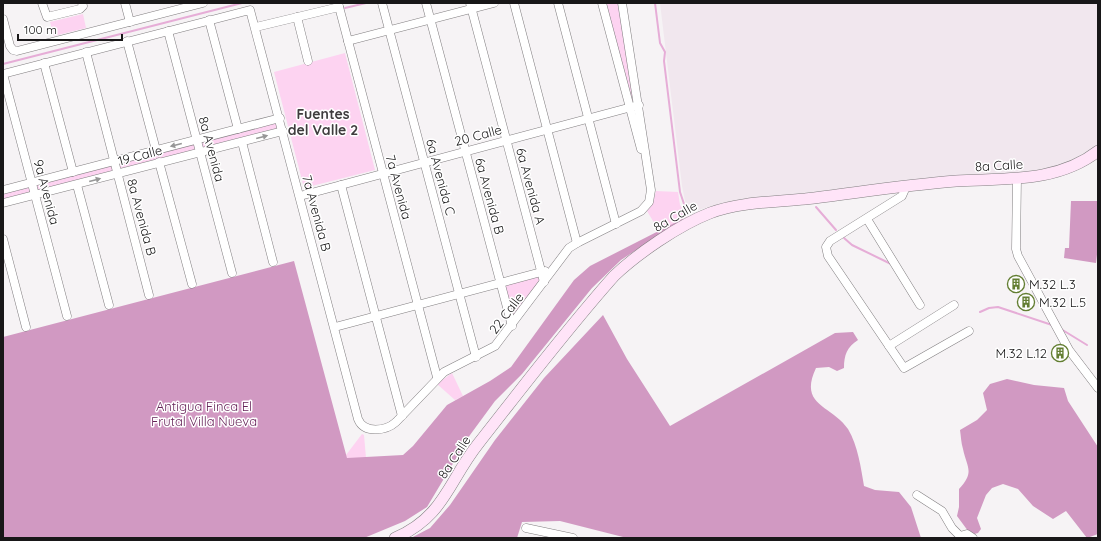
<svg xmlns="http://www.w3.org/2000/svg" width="1101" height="541" viewBox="0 0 1101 541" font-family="Quicksand,sans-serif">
	<rect width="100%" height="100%" fill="#f6f3f5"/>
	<polygon fill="#f1e7ee" points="660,3 1098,3 1098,145 1066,163 1051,168 1025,173 946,177 742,200 718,204 692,212 685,201 682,186"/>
	<g fill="#fdd3f1">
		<polygon points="602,3 622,3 639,105 630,107"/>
		<polygon points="83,14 86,28 54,36 50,22"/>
		<polygon points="345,53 375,170 304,188 274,72"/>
		<polygon points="280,118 283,131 3,203 3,190"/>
		<polygon points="656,191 678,192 680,205 688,216 659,231 647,211 653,202"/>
		<polygon points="542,272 544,282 512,326 501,283"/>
		<polygon points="452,373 463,396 455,400 437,384"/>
		<polygon points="362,434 364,435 366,458 347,459 346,455"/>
	</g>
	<g fill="#d199c2">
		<polygon points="1071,201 1098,201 1098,246 1096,263 1064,258 1065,248 1069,248"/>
		<polygon points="688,216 621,260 592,288 522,374 495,401 470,435 427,507 405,521 364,538 3,538 3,337 294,261 347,458 403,455 413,446 447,405 490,381 511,367 574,280 590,266"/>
		<path d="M603 315 627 359 670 426 835 333 853 332 858 340C847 347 844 355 844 368L837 371 829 367 816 368C798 406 832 405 848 429 858 446 861 468 864 486L875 490 899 492 911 507 921 538H627L560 521 522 522 517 538H411L430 528 450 505 495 440 544 378Z"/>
		<path d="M1007 379 1034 385 1064 388 1068 401 1098 447V534L1087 538 1066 511 1053 519 1033 506 1018 489 1003 484 992 488 986 495 977 518 981 529 978 533 971 535 957 516 959 507V489C975 472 967 468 963 449 961 443 961 436 960 430L977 420 987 410 983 393 990 384Z"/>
	</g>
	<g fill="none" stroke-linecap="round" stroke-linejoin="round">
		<g stroke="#e6add7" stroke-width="2">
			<polyline points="655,3 660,43 665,52 664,61 680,192 684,204 691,213"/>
			<polyline points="345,8 366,3"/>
			<polyline points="3,64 242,3"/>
			<polyline points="816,207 836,230"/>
			<polyline points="844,238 852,245 891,264"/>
			<polyline points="980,312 989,308 998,307 1052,325"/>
			<polyline points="1061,329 1087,345"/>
		</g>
		<g stroke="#827f81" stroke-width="9">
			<g id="minor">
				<polyline points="42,3 47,17 80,9 83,6 82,3"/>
				<polyline points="125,3 130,22"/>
				<polyline points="338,3 437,377"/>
				<polyline points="382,3 476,357"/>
				<polyline points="426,3 512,326"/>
				<polyline points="470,3 544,282"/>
				<polyline points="514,3 577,243"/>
				<polyline points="558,3 616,224"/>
				<polyline points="602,3 641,149"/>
				<polyline points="297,17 308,61"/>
				<polyline points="3,19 10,46 13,50 17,51 203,3"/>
				<polyline points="209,20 238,129"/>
				<polyline points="256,27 339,7"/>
				<polyline points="168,31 232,273"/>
				<polyline points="127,41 156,150"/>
				<polyline points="348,41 494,3"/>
				<polyline points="86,52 149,295"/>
				<polyline points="44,63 73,172"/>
				<path d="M3 74 250 10 358 419C364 434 386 431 396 422L444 372 495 346 569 248 577 243 641 211 649 202 651 190 622 3"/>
				<polyline points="3,74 67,316"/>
				<polyline points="242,142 273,262"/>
				<polyline points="159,162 192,284"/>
				<polyline points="1017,178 1016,249 1018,256 1069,350 1098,388"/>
				<polyline points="77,185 109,305"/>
				<polyline points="341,185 402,416"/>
				<polyline points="906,187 902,196 830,241 826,247 828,256 904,368 969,331"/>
				<polyline points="3,190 280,118"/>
				<polyline points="300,196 639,105"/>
				<polyline points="3,203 283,131"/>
				<polyline points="867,219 920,305"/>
				<polyline points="3,239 26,327"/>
				<polyline points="335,327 545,271"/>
				<polyline points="889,346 954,305"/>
				<polyline points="917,495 942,511 952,528 960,536 967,534 973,538"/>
				<polyline points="526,528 573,538"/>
			</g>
		</g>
		<g stroke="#827f81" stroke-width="12">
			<path id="secondary" d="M395 538C444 517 448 482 478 444 522 388 566 330 614 276 637 254 679 225 710 213 739 202 774 202 805 199 855 193 905 185 956 181 1005 178 1057 183 1098 151"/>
		</g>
		<use href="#minor" stroke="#fff" stroke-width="8"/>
		<use href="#secondary" stroke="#ffe4f8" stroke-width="11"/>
	</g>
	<defs><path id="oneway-solid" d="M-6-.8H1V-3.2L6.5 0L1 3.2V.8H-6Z"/></defs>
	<g fill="#979797">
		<use href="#oneway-solid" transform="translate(262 137) rotate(-15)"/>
		<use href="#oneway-solid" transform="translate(176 145) rotate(166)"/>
		<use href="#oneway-solid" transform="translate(95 180) rotate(-15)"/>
	</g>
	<defs>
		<g id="building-ring" transform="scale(0.9)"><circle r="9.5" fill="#fff" stroke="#637e32" stroke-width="1.5"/><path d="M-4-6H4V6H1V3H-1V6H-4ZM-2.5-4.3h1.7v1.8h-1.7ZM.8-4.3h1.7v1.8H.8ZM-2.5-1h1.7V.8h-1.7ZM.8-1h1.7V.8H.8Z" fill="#637e32"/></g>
	</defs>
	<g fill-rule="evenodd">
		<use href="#building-ring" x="1016" y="284"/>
		<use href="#building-ring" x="1026" y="302"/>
		<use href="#building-ring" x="1060" y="353"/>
	</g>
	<g text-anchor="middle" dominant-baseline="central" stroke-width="3" stroke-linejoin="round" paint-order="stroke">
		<g font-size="13" fill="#181718" stroke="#fff">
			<text transform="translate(478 135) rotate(-15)">20 Calle</text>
			<text transform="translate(212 149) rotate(75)">8a Avenida</text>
			<text transform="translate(140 155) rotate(-15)">19 Calle</text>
			<text transform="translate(999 165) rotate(-3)">8a Calle</text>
			<text transform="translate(441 177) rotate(75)">6a Avenida C</text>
			<text transform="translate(531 186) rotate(75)">6a Avenida A</text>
			<text transform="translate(399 187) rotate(75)">7a Avenida</text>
			<text transform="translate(47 192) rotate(75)">9a Avenida</text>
			<text transform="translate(490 196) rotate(75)">6a Avenida B</text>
			<text transform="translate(317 213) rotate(75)">7a Avenida B</text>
			<text transform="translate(675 216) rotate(-30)">8a Calle</text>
			<text transform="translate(142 217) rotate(75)">8a Avenida B</text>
			<text transform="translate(506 313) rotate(-53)">22 Calle</text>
			<text transform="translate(454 457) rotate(-57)">8a Calle</text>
		</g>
		<g font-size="13" fill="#181718" stroke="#fff" text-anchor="start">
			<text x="1029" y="284">M.32 L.3</text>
			<text x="1039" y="302">M.32 L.5</text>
			<text x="1047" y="353" text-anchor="end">M.32 L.12</text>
		</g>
		<g font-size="13" fill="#662459" stroke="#fff">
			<text x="204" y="406">Antigua Finca El<tspan x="204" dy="15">Frutal Villa Nueva</tspan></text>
		</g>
		<g font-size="14" font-weight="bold" fill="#3f3c3e" stroke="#fff">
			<text x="323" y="114">Fuentes<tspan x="323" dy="16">del Valle 2</tspan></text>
		</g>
	</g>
	<rect width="1101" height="541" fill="none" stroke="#181718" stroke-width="8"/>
	<path d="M18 34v6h104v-6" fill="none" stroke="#181718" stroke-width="2"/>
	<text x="24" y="34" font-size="12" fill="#181718" stroke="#ffffff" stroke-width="3" paint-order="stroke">100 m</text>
</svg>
